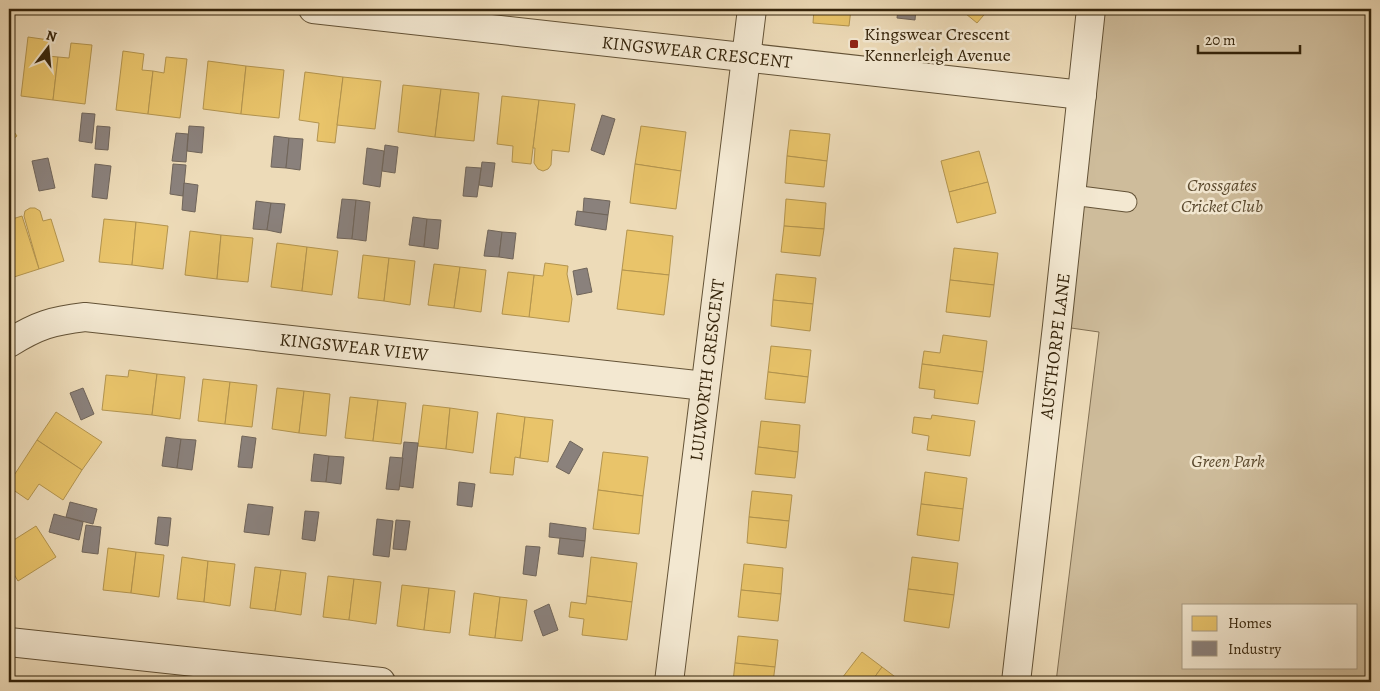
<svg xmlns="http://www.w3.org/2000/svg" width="1380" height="691" viewBox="0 0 1380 691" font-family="Alegreya,serif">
	<rect width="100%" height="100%" fill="#eddbb8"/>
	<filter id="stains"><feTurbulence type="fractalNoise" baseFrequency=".004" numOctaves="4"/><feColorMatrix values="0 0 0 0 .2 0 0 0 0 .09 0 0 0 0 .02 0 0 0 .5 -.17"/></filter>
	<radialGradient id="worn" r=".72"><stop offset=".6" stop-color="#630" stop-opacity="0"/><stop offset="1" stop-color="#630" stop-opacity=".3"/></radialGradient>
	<path fill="#cebc9b" stroke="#827053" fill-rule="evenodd" d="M1091 9H1371V682H1056L1099 332 1057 326ZM1184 605H1356V667H1184Z"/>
	<g fill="#e9c46a" stroke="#b3944e">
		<polygon points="814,9 851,9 849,26 813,23"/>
		<polygon points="960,9 989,9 977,23"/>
		<polygon points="28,37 49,40 48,56 58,57 53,100 21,96"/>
		<polygon points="71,43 92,45 85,104 53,100 58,57 69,58"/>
		<polygon points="123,51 144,54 142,70 153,71 148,114 116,110"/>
		<polygon points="166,57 187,59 180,118 148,114 153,71 164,73"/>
		<polygon points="208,61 246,66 241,114 203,109"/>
		<polygon points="246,66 284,70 279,118 241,114"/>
		<polygon points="305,72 343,77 335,143 317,141 319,123 299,120"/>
		<polygon points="343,77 381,81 375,129 337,125"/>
		<polygon points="403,85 441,89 435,137 398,132"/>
		<polygon points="441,89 479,93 474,141 435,137"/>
		<polygon points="502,96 539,100 531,164 512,162 513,146 497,144"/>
		<polygon points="539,100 575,104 569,152 552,150 551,165 548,169 543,171 538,169 534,163 535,148 533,148"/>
		<polygon points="9,125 17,136 9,142"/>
		<polygon points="641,126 686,132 681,171 635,164"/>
		<polygon points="790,130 830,134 827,161 787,156"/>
		<polygon points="979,151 988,182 949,192 941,161"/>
		<polygon points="787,156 827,161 824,187 785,183"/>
		<polygon points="635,164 681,171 676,209 630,203"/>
		<polygon points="988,182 996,213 957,223 949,192"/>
		<polygon points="786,199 826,203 824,229 784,226"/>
		<polygon points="30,208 35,208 40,211 43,221 51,219 64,261 39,269 24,216 25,211"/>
		<polygon points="22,216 39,269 14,277 9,260 9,220"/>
		<polygon points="104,219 136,222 132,265 99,262"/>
		<polygon points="136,222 168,226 163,269 132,265"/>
		<polygon points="784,226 824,229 820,256 781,252"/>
		<polygon points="627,230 673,236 669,275 622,270"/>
		<polygon points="190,231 221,235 217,279 185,275"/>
		<polygon points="221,235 253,238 248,282 217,279"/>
		<polygon points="277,243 307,247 302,291 271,287"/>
		<polygon points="307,247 338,251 332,295 302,291"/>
		<polygon points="954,248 998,253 994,285 950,280"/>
		<polygon points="363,255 389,258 384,301 358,298"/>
		<polygon points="389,258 415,261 410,305 384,301"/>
		<polygon points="545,263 568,266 567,274 572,299 569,322 529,317 534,275 543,276"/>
		<polygon points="434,264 460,267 454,308 428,305"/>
		<polygon points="460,267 486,270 481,312 454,308"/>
		<polygon points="622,270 669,275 664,315 617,309"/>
		<polygon points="508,272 534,275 529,317 502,314"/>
		<polygon points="776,274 816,278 813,304 773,300"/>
		<polygon points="950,280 994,285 990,317 946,312"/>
		<polygon points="773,300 813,304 810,331 771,326"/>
		<polygon points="943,335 987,341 983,372 922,364 924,351 940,353"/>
		<polygon points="771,346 811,350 808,377 768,372"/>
		<polygon points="922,364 983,372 978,404 934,398 935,390 919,388"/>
		<polygon points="129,370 157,374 152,415 102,410 106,375 128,377"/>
		<polygon points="768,372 808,377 805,403 765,399"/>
		<polygon points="157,374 185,377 180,419 152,415"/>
		<polygon points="203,379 230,382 225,424 198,421"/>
		<polygon points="230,382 257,385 252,427 225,424"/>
		<polygon points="277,388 304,391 299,433 272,429"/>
		<polygon points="304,391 330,394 326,436 299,433"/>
		<polygon points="350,397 378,400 373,441 345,438"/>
		<polygon points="378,400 406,403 401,444 373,441"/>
		<polygon points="423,405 450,408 446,449 418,446"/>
		<polygon points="450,408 478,412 473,453 446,449"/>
		<polygon points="56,412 102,442 82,470 37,440"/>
		<polygon points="497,413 525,417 520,458 515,457 513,475 490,473"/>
		<polygon points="932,415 975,421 970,456 927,450 929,436 912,433 914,417 931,419"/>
		<polygon points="525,417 553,420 548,462 520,458"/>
		<polygon points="761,421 800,425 798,452 758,447"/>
		<polygon points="37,440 82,470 63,500 39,484 28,500 9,487 9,483"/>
		<polygon points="758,447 798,452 795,478 755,474"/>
		<polygon points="603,452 648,457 643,496 598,490"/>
		<polygon points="925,472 967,478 963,509 921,504"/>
		<polygon points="598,490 643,496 639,534 593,529"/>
		<polygon points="752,491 792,495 789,521 749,517"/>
		<polygon points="921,504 963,509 959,541 917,535"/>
		<polygon points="749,517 789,521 786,548 747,543"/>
		<polygon points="36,526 56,557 18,581 9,566 9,543"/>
		<polygon points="108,548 136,552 131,593 103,590"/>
		<polygon points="136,552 164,555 159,597 131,593"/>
		<polygon points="182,557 208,561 204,602 177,599"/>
		<polygon points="591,557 637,563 632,602 587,596"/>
		<polygon points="912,557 958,563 954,595 908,589"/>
		<polygon points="208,561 235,564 230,606 204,602"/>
		<polygon points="744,564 783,568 781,594 741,590"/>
		<polygon points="255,567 281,570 275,611 250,608"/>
		<polygon points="281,570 306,573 301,615 275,611"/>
		<polygon points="328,576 354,579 349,620 323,617"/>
		<polygon points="354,579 381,582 376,624 349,620"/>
		<polygon points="402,585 429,588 424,630 397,626"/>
		<polygon points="429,588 455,591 450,633 424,630"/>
		<polygon points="908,589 954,595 949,628 904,621"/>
		<polygon points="741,590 781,594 778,621 738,617"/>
		<polygon points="474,593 500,597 495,638 469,635"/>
		<polygon points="587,596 632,602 627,640 582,635 584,619 569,617 571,602 586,604"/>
		<polygon points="500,597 527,600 522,641 495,638"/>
		<polygon points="738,636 778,640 775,667 735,663"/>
		<polygon points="862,652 882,667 871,682 839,682"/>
		<polygon points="735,663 775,667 773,682 733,682"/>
		<polygon points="882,667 902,682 871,682"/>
	</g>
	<g fill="#8a817c" stroke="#70655a">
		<polygon points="898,9 916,9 915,20 897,18"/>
		<polygon points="82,113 95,114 92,143 79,141"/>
		<polygon points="602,115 615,119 604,155 591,150"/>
		<polygon points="97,126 110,127 108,150 95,149"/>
		<polygon points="189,126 204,127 202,153 187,151"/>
		<polygon points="176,133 188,134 186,162 172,161"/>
		<polygon points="274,136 289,138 286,168 271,167"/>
		<polygon points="289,138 303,139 300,170 286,168"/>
		<polygon points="385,145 398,147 395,173 382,171"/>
		<polygon points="367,148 384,151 380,187 363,184"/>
		<polygon points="48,158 55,188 39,191 32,161"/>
		<polygon points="482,162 495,163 492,187 479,185"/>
		<polygon points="95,164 111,166 107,199 92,197"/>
		<polygon points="173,164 186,165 183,196 170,194"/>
		<polygon points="466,167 481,168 477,197 463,196"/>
		<polygon points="184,183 198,185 195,212 182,210"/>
		<polygon points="584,198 610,201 608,215 583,212"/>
		<polygon points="342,199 356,200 352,239 337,238"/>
		<polygon points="356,200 370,202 366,241 352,239"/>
		<polygon points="256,201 271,203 267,230 253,229"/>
		<polygon points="271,203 285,204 281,233 267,230"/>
		<polygon points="577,211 608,215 606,230 575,225"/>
		<polygon points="413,217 427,219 424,247 409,245"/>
		<polygon points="427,219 441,220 438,249 424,247"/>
		<polygon points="488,230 502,232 499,257 484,256"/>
		<polygon points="502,232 516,233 513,259 499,257"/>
		<polygon points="587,268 592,292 577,295 573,271"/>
		<polygon points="83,388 94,414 81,420 70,393"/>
		<polygon points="242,436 256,438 252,468 238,467"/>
		<polygon points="166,437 181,439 177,468 162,466"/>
		<polygon points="181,439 196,440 192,470 177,468"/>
		<polygon points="570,441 583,449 569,474 556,467"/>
		<polygon points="404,442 418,443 413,488 399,486"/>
		<polygon points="314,454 329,456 326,482 311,481"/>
		<polygon points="329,456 344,457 341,484 326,482"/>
		<polygon points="390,457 403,458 399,490 386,489"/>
		<polygon points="459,482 475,484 472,507 457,505"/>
		<polygon points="70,502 97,509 93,524 66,517"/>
		<polygon points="248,504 273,507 269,535 244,532"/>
		<polygon points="305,511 319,512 315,541 302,539"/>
		<polygon points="54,514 83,522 79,540 49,532"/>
		<polygon points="158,517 171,518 168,546 155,544"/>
		<polygon points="377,519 393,521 389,557 373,555"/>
		<polygon points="396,520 410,521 406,550 393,549"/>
		<polygon points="550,523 586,528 585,541 549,537"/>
		<polygon points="86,525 101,527 98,554 82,552"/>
		<polygon points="560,538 585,541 583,557 558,554"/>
		<polygon points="526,546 540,547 536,576 523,574"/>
		<polygon points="549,604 558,630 543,636 534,611"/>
	</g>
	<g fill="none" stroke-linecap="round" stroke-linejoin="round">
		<g stroke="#635236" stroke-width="21">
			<polyline id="lane" points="1072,195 1127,202"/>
		</g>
		<g stroke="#635236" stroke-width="30">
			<g id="street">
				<polyline points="313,9 1082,95"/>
				<path d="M9 343C38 325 52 321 85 317L705 386"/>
				<polyline points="9,642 381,682"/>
				<polyline points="669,682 752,9"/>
				<polyline points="1016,682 1057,326 1091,9"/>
			</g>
		</g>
		<use href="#lane" stroke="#f3e8d1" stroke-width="19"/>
		<use href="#street" stroke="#f3e8d1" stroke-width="28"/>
	</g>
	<rect fill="#8f2418" stroke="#f3e8d1" stroke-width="2" x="849" y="39" width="10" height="10" rx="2.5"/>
	<g text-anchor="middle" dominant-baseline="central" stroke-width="5" stroke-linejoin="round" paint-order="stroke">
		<g font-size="18" fill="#35240b" stroke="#f3e8d1" text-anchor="start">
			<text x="864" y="34">Kingswear Crescent<tspan x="864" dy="21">Kennerleigh Avenue</tspan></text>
		</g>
		<g font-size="18" fill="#35240b" stroke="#f3e8d1">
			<text transform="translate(697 52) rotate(6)">KINGSWEAR CRESCENT</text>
			<text transform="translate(1055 346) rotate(-83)">AUSTHORPE LANE</text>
			<text transform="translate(354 347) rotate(6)">KINGSWEAR VIEW</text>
			<text transform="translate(707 370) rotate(-83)">LULWORTH CRESCENT</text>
		</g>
		<g font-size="18" font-style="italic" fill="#5b4a2f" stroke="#f3e8d1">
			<text x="1222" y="185">Crossgates<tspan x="1222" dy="21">Cricket Club</tspan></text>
			<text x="1228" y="461">Green Park</text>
		</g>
	</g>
	<rect width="1380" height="691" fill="none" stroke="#eddbb8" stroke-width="30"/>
	<rect x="10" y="10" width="1360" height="671" fill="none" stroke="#35240b" stroke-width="2.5"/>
	<rect x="15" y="15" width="1350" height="661" fill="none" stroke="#35240b"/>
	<rect x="1182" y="604" width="175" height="65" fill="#f3e8d1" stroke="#a79a82"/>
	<rect x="1192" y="616" width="25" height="15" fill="#e9c46a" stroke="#a79a82"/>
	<text x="1228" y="628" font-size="15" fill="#35240b">Homes</text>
	<rect x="1192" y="641" width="25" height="15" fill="#8a817c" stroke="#a79a82"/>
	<text x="1228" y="654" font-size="15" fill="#35240b">Industry</text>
	<g transform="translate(48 48) rotate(16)" stroke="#f3e8d1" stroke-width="4" paint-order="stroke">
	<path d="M0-4L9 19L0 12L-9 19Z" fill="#35240b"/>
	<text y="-8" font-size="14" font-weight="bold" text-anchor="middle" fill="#35240b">N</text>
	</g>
	<path d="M1198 45v8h102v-8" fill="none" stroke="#35240b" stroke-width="2.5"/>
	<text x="1205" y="45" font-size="15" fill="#35240b" stroke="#f3e8d1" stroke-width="4" paint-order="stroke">20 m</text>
	<rect width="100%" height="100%" filter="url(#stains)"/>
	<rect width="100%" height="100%" fill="url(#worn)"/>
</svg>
